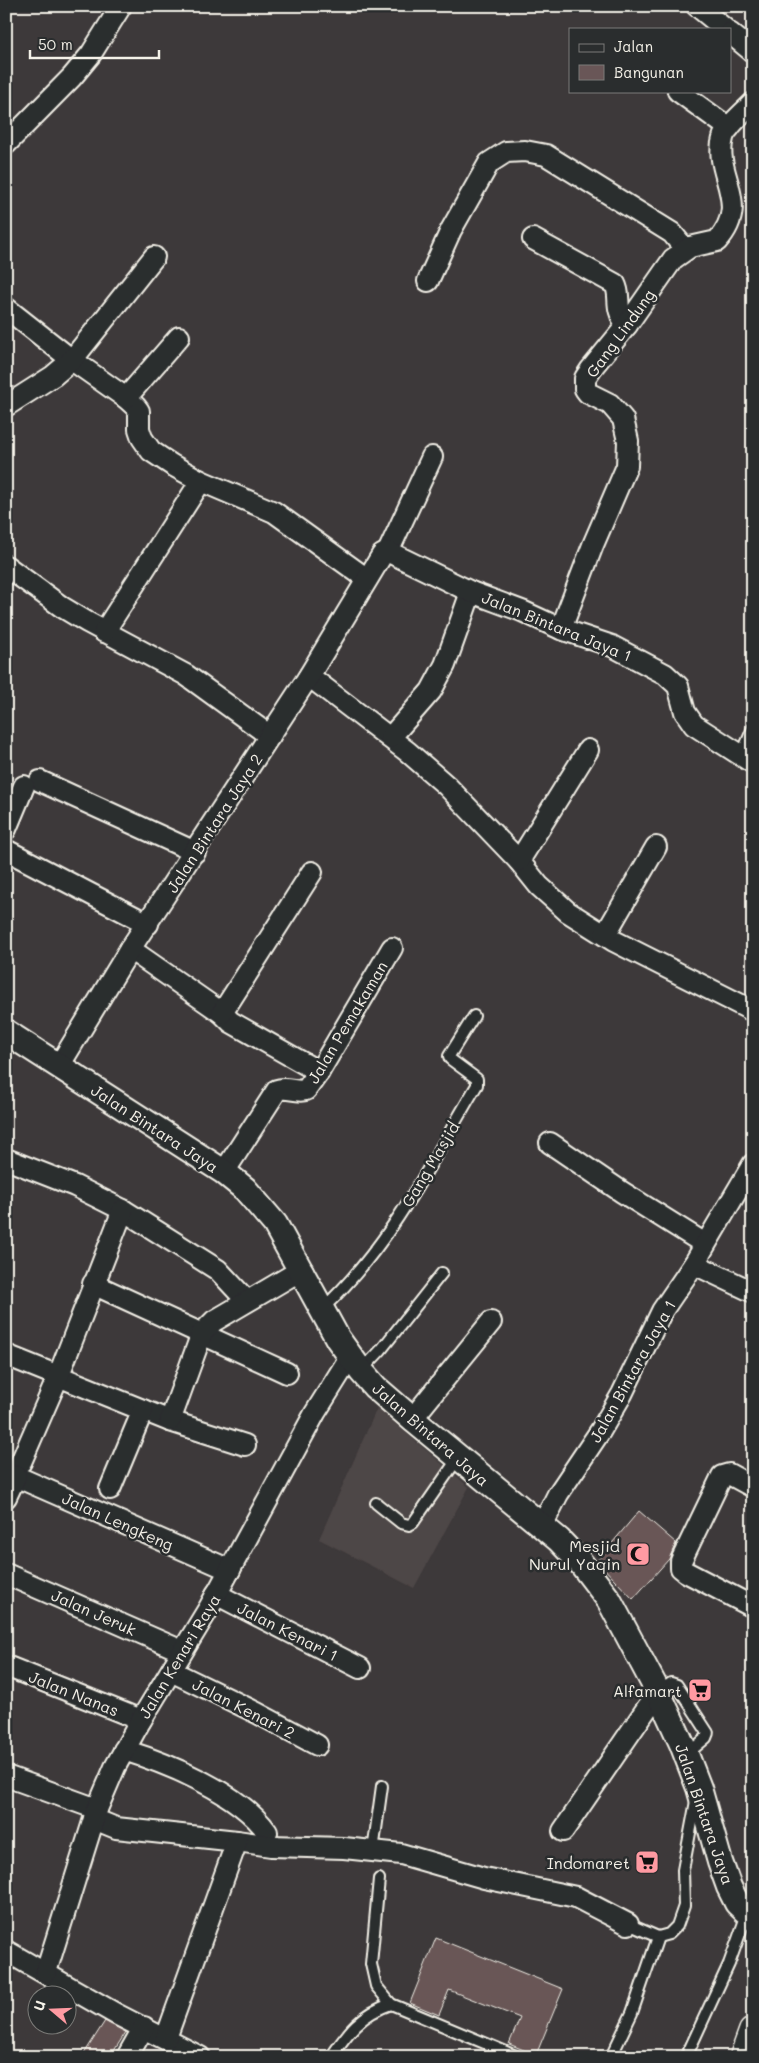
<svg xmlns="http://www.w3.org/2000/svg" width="759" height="2063" viewBox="0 0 759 2063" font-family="Mali,sans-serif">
	<rect width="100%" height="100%" fill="#3d393a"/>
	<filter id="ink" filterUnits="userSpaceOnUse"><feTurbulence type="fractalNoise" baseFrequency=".02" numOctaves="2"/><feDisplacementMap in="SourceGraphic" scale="10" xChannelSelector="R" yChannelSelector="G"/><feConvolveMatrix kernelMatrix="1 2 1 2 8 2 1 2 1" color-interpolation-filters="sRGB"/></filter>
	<g filter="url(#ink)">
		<polygon fill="#4d4646" points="377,1408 469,1487 414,1588 319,1539"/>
		<g fill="#695657" stroke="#f4f1e8">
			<polygon points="639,1511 676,1543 669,1559 633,1599 597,1561"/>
			<polygon points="436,1938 563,1989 536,2055 509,2044 520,2018 449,1990 439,2015 410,2003"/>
			<polygon points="105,2021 126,2032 110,2057 82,2057"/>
		</g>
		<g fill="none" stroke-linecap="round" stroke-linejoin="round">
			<g stroke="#f4f1e8" stroke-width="14">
				<g id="service">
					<polyline points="741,756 753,728"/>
					<path d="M322 1309C389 1248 431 1162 477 1085V1079L450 1059 449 1056 474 1016"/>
					<polyline points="361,1371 381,1350 442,1273"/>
					<polyline points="376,1503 401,1523 409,1525 413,1523 458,1458"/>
					<polyline points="658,1692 671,1683 677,1685 708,1733 706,1738 687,1754"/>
					<polyline points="373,1851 382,1786"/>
					<polyline points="379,1879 371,1964 376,1986 391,2004 518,2057"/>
					<polyline points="628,1924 658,1937 669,1934 677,1926 684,1906 683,1870 696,1801"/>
					<path d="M331 2057C348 2032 361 2014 391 2004"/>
					<polyline points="611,2057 632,2013 658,1937"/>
					<polyline points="686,2057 729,1964 747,1914"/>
				</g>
			</g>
			<g stroke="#f4f1e8" stroke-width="24">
				<g id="minor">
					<polyline points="697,6 725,29"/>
					<polyline points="730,33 753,52"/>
					<polyline points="678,91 729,128"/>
					<polyline points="6,144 72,77 91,54 121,6"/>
					<path d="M533 239 615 284C622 297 613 307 627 325"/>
					<polyline points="428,281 451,230 489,163 506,152 525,151 546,155 672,233 685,249"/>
					<polyline points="6,308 72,360 126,398 136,407 139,411 139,429 142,438 151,451 172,465 201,481 274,512 367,579"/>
					<polyline points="126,398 179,337"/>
					<polyline points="6,406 53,376 72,360 154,257"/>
					<polyline points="388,552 432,457"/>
					<polyline points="6,566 62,607 87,622 186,675 270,736"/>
					<path d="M561 629 593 545 627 466 628 441 623 419 610 404 588 393 585 389V378L591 369 627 325 673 259 690 247 717 241C752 203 713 174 723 138 725 128 745 111 753 103"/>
					<polyline points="104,632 201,481"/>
					<polyline points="309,676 408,752 447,786 519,861 539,886 568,912 614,941 753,1011"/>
					<polyline points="390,738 431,691 445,665 471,592"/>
					<polyline points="40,781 195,852"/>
					<polyline points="6,829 24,786"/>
					<polyline points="6,850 148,924"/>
					<polyline points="519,861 588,750"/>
					<polyline points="605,935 656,847"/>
					<polyline points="130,949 222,1013 231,1022 319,1072"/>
					<polyline points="222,1013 312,872"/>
					<polyline points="59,1066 130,949 309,676 382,555 388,552 393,554 471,592 522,611 561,629 612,646 665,674 678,686 685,712 694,725 753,763"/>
					<polyline points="550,1143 622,1192 705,1244"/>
					<polyline points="6,1159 75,1186 123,1210 218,1270 247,1301"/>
					<path d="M224 1172 277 1090C287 1086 296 1093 306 1090L319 1072 392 948"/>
					<polyline points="694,1264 753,1292"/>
					<polyline points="93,1284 287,1373"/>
					<polyline points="6,1355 170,1421 245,1445"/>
					<polyline points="412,1419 491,1322"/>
					<polyline points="170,1421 202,1333 214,1321 289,1277 303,1271"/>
					<polyline points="21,1462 58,1377 123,1210"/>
					<polyline points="6,1472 230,1570"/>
					<polyline points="753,1487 729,1474 722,1476 681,1561 681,1568 686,1572 753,1607"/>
					<polyline points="110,1489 143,1410"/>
					<polyline points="6,1497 16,1476"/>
					<polyline points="542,1526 558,1494 601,1430 622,1394 662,1311 694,1264 753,1164"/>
					<polyline points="6,1574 182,1651"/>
					<polyline points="216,1594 360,1668"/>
					<polyline points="6,1666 141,1720"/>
					<polyline points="171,1671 257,1713 317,1745"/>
					<path d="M124 1750C169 1764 240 1793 267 1832"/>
					<polyline points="6,1776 97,1809"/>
					<polyline points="94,1819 116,1828 237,1841 271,1846 344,1848 401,1854 484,1878 576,1897 628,1924"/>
					<polyline points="563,1831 658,1692"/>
					<polyline points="6,1951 116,2014 200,2057"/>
					<polyline points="46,1972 97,1809 115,1767 141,1720 209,1608 315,1413 350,1357"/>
					<polyline points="166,2038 237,1841"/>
					<polyline points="127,2057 144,2027"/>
				</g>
			</g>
			<g stroke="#f4f1e8" stroke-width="28">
				<polyline id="tertiary" points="6,1032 224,1172 245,1189 275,1224 338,1339 361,1371 375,1387 412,1419 559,1540 580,1562 609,1600 658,1692 682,1744 699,1788 720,1862 729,1887 737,1903 753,1918"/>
			</g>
			<g stroke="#f4f1e8" stroke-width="31">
				<polyline id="primary" points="744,2057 753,2032"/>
			</g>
			<use href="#service" stroke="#2a2d2e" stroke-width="10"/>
			<use href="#minor" stroke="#2a2d2e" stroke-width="20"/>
			<use href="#tertiary" stroke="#2a2d2e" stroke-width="24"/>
			<use href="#primary" stroke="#2a2d2e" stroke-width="28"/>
		</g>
	</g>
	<defs>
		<g id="mosque-square" transform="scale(1.25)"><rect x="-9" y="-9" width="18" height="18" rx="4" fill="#ff9aa2" stroke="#2a2d2e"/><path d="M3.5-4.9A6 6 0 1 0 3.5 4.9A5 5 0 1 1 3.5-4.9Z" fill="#111"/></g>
		<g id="supermarket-square" transform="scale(1.25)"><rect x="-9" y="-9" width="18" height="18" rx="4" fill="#ff9aa2" stroke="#2a2d2e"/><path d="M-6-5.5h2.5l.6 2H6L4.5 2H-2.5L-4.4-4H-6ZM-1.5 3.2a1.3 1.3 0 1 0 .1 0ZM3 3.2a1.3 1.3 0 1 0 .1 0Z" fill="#111"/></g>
	</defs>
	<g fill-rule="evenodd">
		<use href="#mosque-square" x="638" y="1554"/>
		<use href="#supermarket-square" x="700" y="1690"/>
		<use href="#supermarket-square" x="647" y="1862"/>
	</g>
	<g text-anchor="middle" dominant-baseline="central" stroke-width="5" stroke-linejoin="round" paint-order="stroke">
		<g font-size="16" fill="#f4f1e8" stroke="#2a2d2e">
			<text transform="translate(620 333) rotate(-54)">Gang Lindung</text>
			<text transform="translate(557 626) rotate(22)">Jalan Bintara Jaya 1</text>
			<text transform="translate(214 823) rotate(-57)">Jalan Bintara Jaya 2</text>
			<text transform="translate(347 1022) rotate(-59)">Jalan Pemakaman</text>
			<text transform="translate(155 1128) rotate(33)">Jalan Bintara Jaya</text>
			<text transform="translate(430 1164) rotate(-59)">Gang Masjid</text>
			<text transform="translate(632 1371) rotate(-61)">Jalan Bintara Jaya 1</text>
			<text transform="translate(431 1434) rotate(41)">Jalan Bintara Jaya</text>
			<text transform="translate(118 1521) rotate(24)">Jalan Lengkeng</text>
			<text transform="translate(94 1612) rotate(24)">Jalan Jeruk</text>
			<text transform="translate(288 1631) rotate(27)">Jalan Kenari 1</text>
			<text transform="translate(179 1656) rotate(-59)">Jalan Kenari Raya</text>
			<text transform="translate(74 1693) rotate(22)">Jalan Nanas</text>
			<text transform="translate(244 1708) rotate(27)">Jalan Kenari 2</text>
			<text transform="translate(705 1814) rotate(71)">Jalan Bintara Jaya</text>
		</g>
		<g font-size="16" fill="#f4f1e8" stroke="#2a2d2e" text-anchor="end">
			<text x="620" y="1545">Mesjid<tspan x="620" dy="18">Nurul Yaqin</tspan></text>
			<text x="682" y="1690">Alfamart</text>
			<text x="630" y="1862">Indomaret</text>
		</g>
	</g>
	<rect width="759" height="2063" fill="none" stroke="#2a2d2e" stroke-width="25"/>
	<rect x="12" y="12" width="734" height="2038" fill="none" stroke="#f4f1e8" stroke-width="2" filter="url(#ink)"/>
	<rect x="569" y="28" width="162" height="65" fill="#2a2d2e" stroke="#7b7b78"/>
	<rect x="579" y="44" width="25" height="8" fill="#2a2d2e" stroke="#7b7b78"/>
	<text x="614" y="52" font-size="15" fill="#f4f1e8">Jalan</text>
	<rect x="579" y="65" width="25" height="15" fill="#695657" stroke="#7b7b78"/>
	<text x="614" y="78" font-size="15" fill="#f4f1e8">Bangunan</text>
	<g transform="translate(52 2010) rotate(289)"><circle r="24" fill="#2a2d2e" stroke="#7b7b78"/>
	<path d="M0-4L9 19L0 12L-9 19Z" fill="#ff9aa2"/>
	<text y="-8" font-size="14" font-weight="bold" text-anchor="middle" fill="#f4f1e8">U</text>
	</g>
	<path d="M30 50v8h129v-8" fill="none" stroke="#f4f1e8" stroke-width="2.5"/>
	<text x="38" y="50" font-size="15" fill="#f4f1e8" stroke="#2a2d2e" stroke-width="4" paint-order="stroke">50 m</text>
</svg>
